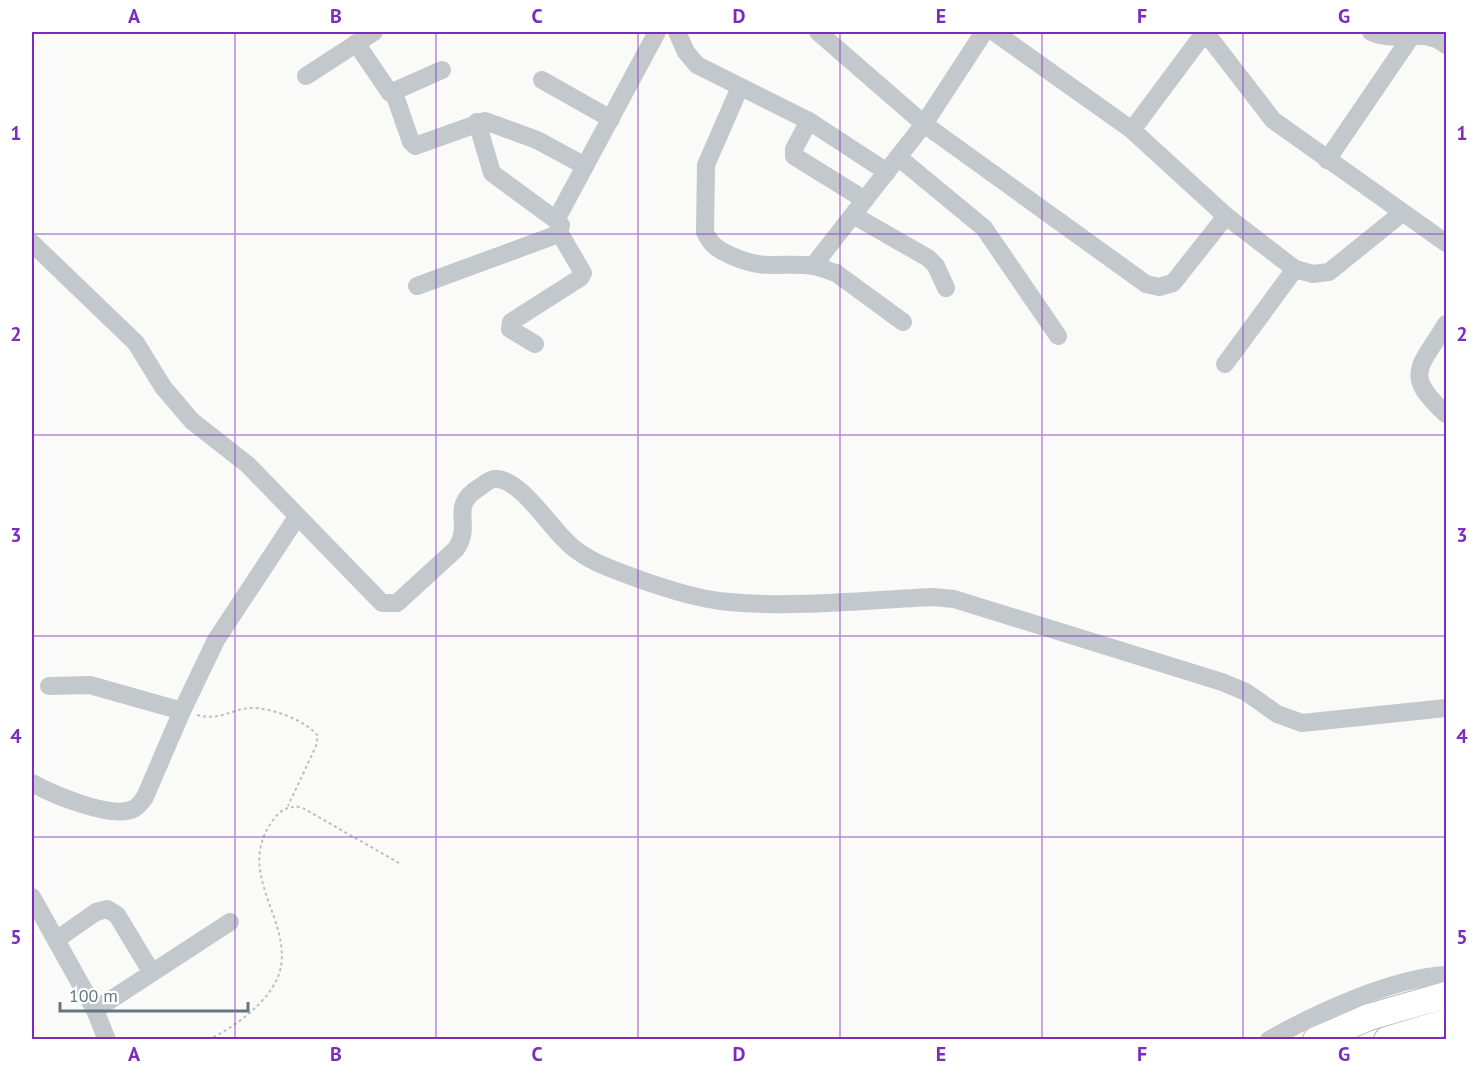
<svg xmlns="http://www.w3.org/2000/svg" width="1478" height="1071" viewBox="0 0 1478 1071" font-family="'PT Sans',sans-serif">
	<rect width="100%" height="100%" fill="#fafaf8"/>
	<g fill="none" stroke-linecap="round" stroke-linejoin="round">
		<g stroke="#b4b9bd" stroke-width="28">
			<g id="highway">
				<polyline points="1316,1040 1369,1017 1446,995"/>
				<polyline points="1387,1040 1446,1022"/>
			</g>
		</g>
		<g stroke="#bbbfc2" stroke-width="2" stroke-dasharray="3 3" stroke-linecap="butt">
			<path d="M197 715C222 721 230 709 251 708 270 707 307 721 318 736L316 746 288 806"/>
			<path d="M208 1040C235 1027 276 998 281 966 289 917 237 873 271 823 280 810 286 806 301 807L399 863"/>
		</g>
		<g stroke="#c3c8cc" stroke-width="18">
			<polyline points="677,32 686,52 697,65 809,121 887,172"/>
			<polyline points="818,32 924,124 1146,284 1159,287 1173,283 1226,216"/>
			<polyline points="994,32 1132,130 1226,216 1295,269 1313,274 1329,272 1402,213"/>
			<polyline points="1205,32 1273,120 1446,243"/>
			<path d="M1371 32C1396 44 1423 26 1446 45"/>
			<polyline points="356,43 390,93 442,70"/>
			<polyline points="306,76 374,32"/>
			<polyline points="542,80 611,119"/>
			<path d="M740 87 706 165 705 232C711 246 719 250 732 256 769 272 780 261 814 266 821 267 829 271 836 273L903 322"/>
			<polyline points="394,93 411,142 415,146 485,121 537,140 585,166"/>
			<polyline points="809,121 794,149 794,156 865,200"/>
			<polyline points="1132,130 1205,32"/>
			<polyline points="898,157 984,228 1058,336"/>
			<polyline points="1327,160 1413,34"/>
			<polyline points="853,215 928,258 936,266 946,288"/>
			<polyline points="556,220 657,32"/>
			<path d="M32 243 136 343 163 387 192 421 248 465 382 603H397L456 549C474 523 447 507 480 487 484 484 490 479 495 479 518 477 549 525 565 540 576 552 592 561 607 567 642 581 691 599 729 602 796 608 866 600 933 597L954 599 1222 682 1246 692 1277 714 1302 723 1446 708"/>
			<polyline points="813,266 924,124 984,32"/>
			<polyline points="417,286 553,236 559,232 561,225 556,220 492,173 477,122"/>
			<path d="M1446 324C1420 368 1402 374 1446 414"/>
			<polyline points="535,344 510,329 511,322 580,278 583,273 559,232"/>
			<polyline points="1225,364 1295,269"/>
			<polyline points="49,686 90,685 182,711"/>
			<path d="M32 783C52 794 114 821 135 808 139 806 142 801 145 797L182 711 216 640 297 517"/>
			<polyline points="32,897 95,1010 107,1040"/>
			<polyline points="56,940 96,912 107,909 117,915 152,973"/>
			<polyline points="95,1010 230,922"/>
			<path d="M1269 1040C1316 1013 1392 978 1446 975"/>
		</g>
		<use href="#highway" stroke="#fff" stroke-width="26"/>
	</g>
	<path fill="none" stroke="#7b2cbf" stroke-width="1.5" stroke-opacity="0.55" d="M235 32V1040M436 32V1040M638 32V1040M840 32V1040M1042 32V1040M1243 32V1040M32 234H1446M32 435H1446M32 636H1446M32 837H1446"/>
	<rect width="1478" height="1071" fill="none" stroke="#ffffff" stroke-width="66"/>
	<path d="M60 1002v9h188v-9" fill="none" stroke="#657683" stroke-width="3"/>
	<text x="69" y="1002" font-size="18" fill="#657683" stroke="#ffffff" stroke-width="4.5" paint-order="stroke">100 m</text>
	<rect x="33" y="33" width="1412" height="1005" fill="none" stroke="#7b2cbf" stroke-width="2"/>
	<g font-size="20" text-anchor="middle" font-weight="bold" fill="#7b2cbf">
		<text x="134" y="23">A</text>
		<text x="336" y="23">B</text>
		<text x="537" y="23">C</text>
		<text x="739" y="23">D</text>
		<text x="941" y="23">E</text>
		<text x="1142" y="23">F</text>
		<text x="1344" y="23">G</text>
		<text x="16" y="140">1</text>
		<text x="1462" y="140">1</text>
		<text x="16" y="341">2</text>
		<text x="1462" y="341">2</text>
		<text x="16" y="542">3</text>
		<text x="1462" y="542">3</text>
		<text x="16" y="743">4</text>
		<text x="1462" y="743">4</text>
		<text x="16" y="944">5</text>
		<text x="1462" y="944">5</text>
		<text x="134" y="1061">A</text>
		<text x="336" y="1061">B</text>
		<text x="537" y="1061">C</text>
		<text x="739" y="1061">D</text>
		<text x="941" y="1061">E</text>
		<text x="1142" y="1061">F</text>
		<text x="1344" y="1061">G</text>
	</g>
</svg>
